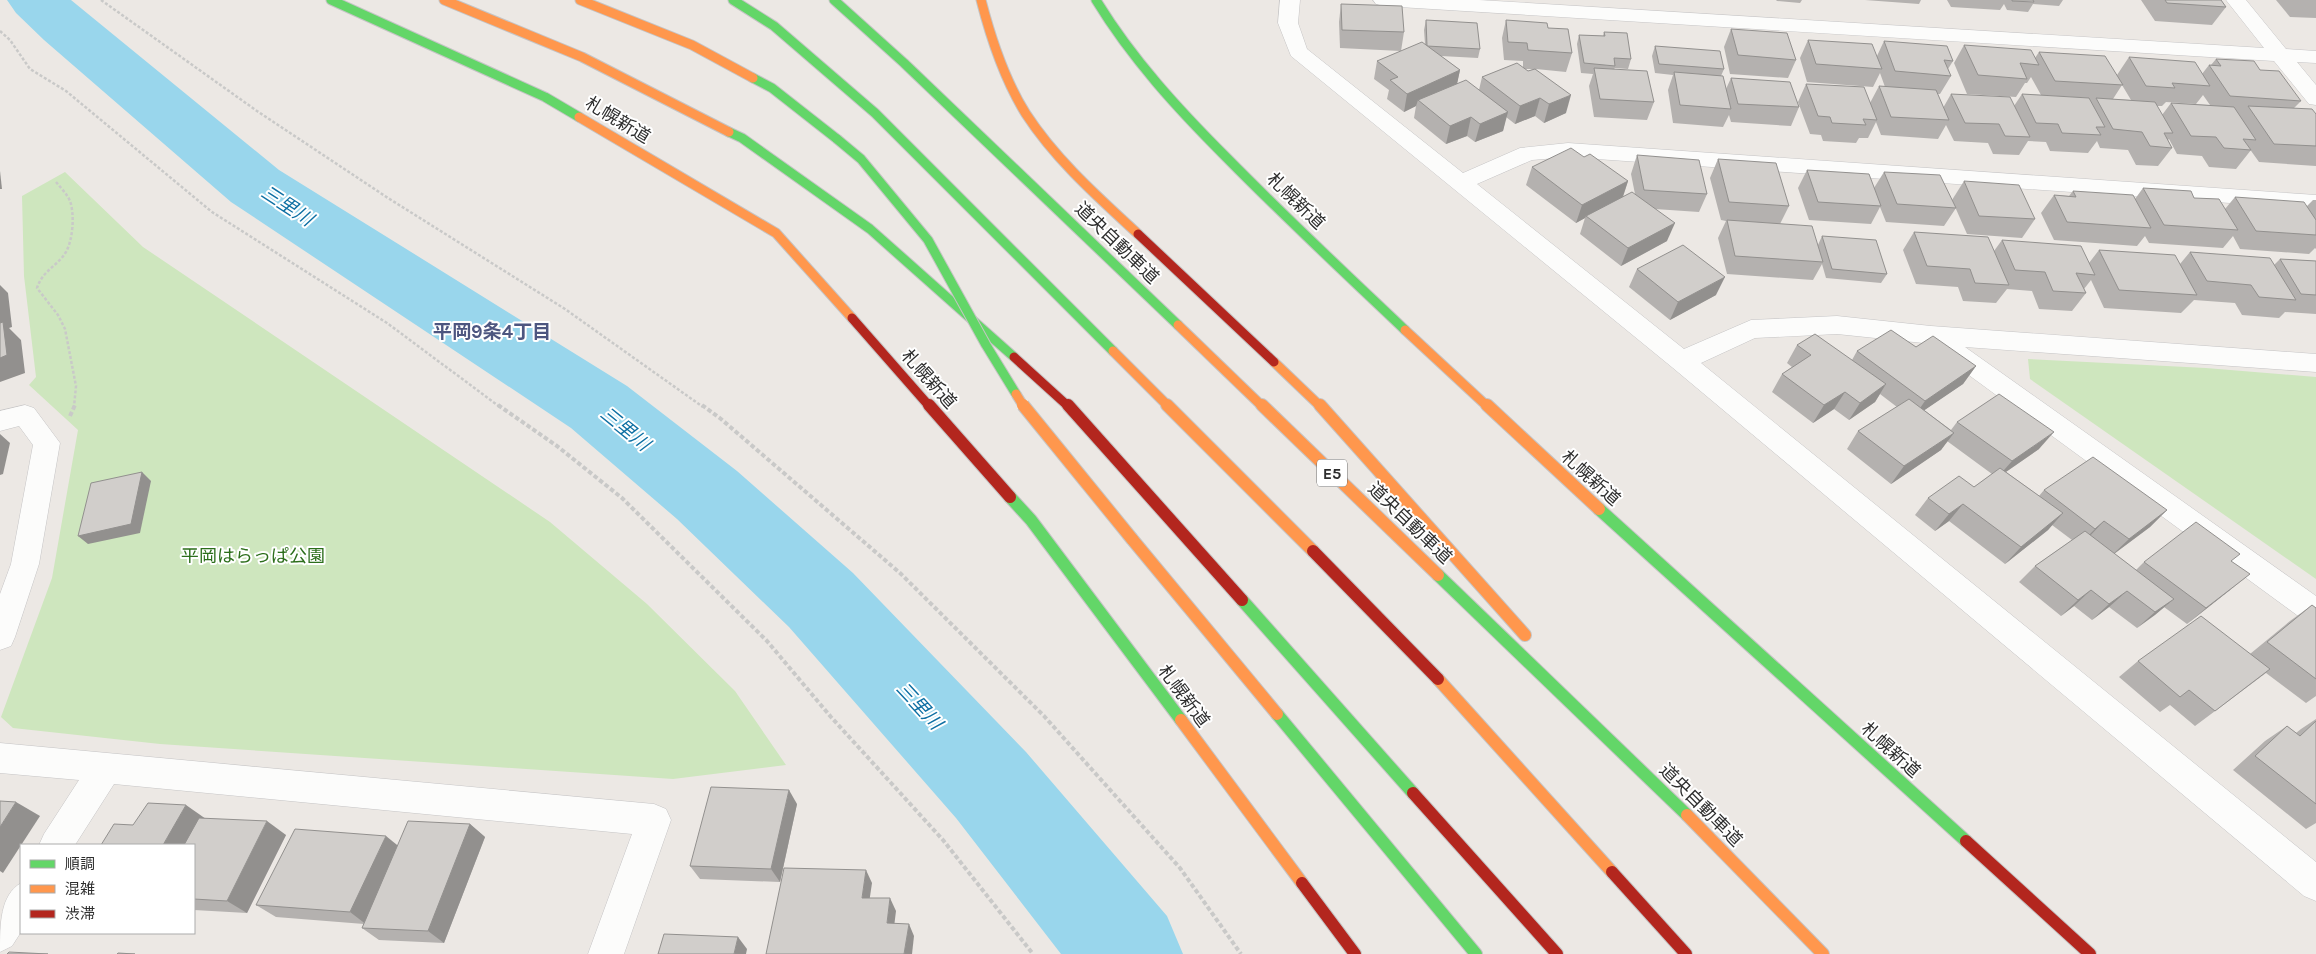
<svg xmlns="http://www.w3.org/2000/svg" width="2316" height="954" viewBox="0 0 2316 954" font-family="Karla,'Noto Sans JP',sans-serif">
	<rect width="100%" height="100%" fill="#ece8e4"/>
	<g fill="#cee6be">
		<polygon points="65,172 143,247 550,522 647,604 735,691 786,765 673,779 160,744 13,728 1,717 52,578 78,430 29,385 36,377 24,276 22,196"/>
		<polygon points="2028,359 2206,368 2316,377 2316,579 2030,379"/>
	</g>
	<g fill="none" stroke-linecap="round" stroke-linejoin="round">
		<polygon fill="#99d6ec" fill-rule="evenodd" points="7,0 71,0 279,170 627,386 737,471 853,573 1026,752 1167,916 1183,954 1061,954 956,818 789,627 677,519 571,428 231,202 44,40 16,13"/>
		<g stroke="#c5c4c5" stroke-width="1">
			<g id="street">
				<polygon points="1280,0 1300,0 1298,23 1307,49 1463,173 1520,148 1568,143 2316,195 2316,209 1568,157 1532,160 1477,184 1684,349 1751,320 1837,316 1931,326 2316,354 2316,372 1965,347 2316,596 2316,625 2305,621 1936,351 1933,344 1837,334 1755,338 1701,363 2316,862 2316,901 2304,896 1673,368 1291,56 1278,23"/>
				<polygon points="1373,0 1479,0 2264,48 2226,0 2246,0 2286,49 2316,51 2316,63 2297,62 2316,85 2316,105 2309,104 2274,61 1383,6 1376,4"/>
				<polygon points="25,405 34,408 60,443 39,564 15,637 11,646 0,650 0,594 11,564 33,445 19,426 0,431 0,411"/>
				<polygon points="0,743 654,804 666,809 671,820 624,954 588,954 632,834 114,784 75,845 39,845 44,834 79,780 0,773"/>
				<path d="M21 883V932L12 946 0 952C0 924 0 895 21 883Z"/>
			</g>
		</g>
		<g stroke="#c5c4c5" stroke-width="11">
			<g id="fast-far1">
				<polyline points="331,0 545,97 579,117"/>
				<polyline points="733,0 774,26 875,113 1113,351"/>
				<polyline points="834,0 904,63 1178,325"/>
				<path d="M1096 0C1132 59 1178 109 1227 158 1285 217 1345 273 1405 330"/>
				<polyline points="753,78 772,88 837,139"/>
				<polyline points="729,132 742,138 870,229 1014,357"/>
			</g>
		</g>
		<g stroke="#c5c4c5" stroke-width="14">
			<g id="fast">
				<polyline points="1010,497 1031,520 1181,720"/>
				<polyline points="1599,509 1966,841"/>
				<polyline points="1438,575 1687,815"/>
				<polyline points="1242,600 1413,793"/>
				<polyline points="1277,714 1476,954"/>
			</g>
		</g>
		<g stroke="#c5c4c5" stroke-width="11">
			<g id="slow-far1">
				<polyline points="444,0 582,57 729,132"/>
				<polyline points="580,0 692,45 753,78"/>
				<path d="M981 0C991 39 1004 79 1026 114 1056 160 1098 197 1138 234"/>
				<polyline points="579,117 776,233 852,318"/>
				<polyline points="1178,325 1263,407"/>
				<polyline points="1405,330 1488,407"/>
				<polyline points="1113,351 1169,407"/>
				<polyline points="1274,362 1321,407"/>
			</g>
		</g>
		<g stroke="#c5c4c5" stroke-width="14">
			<g id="slow">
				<polyline points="1167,405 1313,551"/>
				<polyline points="1262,405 1438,575"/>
				<polyline points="1320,405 1525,635"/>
				<polyline points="1487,405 1599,509"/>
				<polyline points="1132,539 1277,714"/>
				<polyline points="1438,679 1612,872"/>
				<polyline points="1181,720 1302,883"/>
				<polyline points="1687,815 1823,954"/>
			</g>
		</g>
		<g stroke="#c5c4c5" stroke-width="11">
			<g id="jam-far1">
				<polyline points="1138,234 1274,362"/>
				<polyline points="852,318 930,407"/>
				<polyline points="1014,357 1069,407"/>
			</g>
		</g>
		<g stroke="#c5c4c5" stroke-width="14">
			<g id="jam">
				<polyline points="929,405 1010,497"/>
				<polyline points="1068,405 1242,600"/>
				<polyline points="1313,551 1438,679"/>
				<polyline points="1413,793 1557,954"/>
				<polyline points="1966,841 2090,954"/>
				<polyline points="1612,872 1686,954"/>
				<polyline points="1302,883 1355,954"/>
			</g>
		</g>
		<g stroke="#c9c9c8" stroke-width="2.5" stroke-dasharray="3 2" stroke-linecap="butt">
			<polyline points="101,0 257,111 388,198 565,309 703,407"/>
			<polyline points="0,31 10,40 30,69 66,91 212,212 387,323 500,407"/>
			<path d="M56 182C61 188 67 194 70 201 75 215 73 243 64 255 55 267 42 272 37 288L58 315 65 329 76 386 74 407"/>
		</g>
		<g stroke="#c9c9c8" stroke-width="4" stroke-dasharray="4.5 2.5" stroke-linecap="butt">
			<polyline points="498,405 557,446 622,498 767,641 831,717 943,840 1033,954"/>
			<polyline points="702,405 721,419 900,573 1044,716 1180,868 1241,954"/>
			<polyline points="70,416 75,405"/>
		</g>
		<use href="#street" fill="#fcfcfb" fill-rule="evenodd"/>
		<use href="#fast-far1" stroke="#63d668" stroke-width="9"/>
		<use href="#fast" stroke="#63d668" stroke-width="12"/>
		<use href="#slow-far1" stroke="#ff974d" stroke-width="9"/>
		<use href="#slow" stroke="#ff974d" stroke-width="12"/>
		<use href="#jam-far1" stroke="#b3261e" stroke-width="9"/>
		<use href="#jam" stroke="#b3261e" stroke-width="12"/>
		<g stroke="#c6c5c4" stroke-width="11" stroke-linecap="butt">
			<polyline id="fast-bridge" points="837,139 861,159 928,240 986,345 1016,394"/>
		</g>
		<g stroke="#c6c5c4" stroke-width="11" stroke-linecap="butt">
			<polyline id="slow-bridge-far1" points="1016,394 1024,407"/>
		</g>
		<g stroke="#c6c5c4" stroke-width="14" stroke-linecap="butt">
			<polyline id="slow-bridge" points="1023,405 1132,539"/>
		</g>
		<use href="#fast-bridge" stroke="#63d668" stroke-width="9"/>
		<use href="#slow-bridge-far1" stroke="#ff974d" stroke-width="9"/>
		<use href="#slow-bridge" stroke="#ff974d" stroke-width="12"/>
	</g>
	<g fill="#b4b1af" fill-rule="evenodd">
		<polygon points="1776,0 1802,0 1800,3 1777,1"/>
		<polygon points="1865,0 1921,0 1919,4"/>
		<polygon points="1947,0 2063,0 2059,6 2033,4 2028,12 2007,10 2004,4 2000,10 1951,7"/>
		<polygon points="2141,0 2221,0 2226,7 2212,25 2155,21"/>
		<polygon points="2276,0 2316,0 2316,18 2290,17"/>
		<polygon points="1341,4 1404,32 1401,51 1340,48 1339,22"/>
		<path d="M1426 20 1480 49 1478 58 1441 56 1460 70 1457 83 1479 90 1482 77 1523 67V61L1504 60 1502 38 1506 20 1548 28 1572 53 1566 72 1536 69 1566 113 1544 123 1535 116 1515 124 1506 117 1503 131 1475 142 1467 136 1446 144 1414 118 1416 106 1404 112 1387 99 1389 90 1374 79 1377 61 1425 44 1424 30ZM1525 69H1533L1528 71Z"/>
		<polygon points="1731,29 1796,60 1788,78 1730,74 1724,47"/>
		<polygon points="1604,32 1631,59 1628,69 1615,68 1614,69 1654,102 1647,120 1594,117 1589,86 1593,74 1581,73 1577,44 1579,35 1603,36"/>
		<path d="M1808 40 1877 56 1884 41 1953 61 1948 69 1951 76 1940 94H1937L1943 108 1951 94 2014 106 2022 94 2041 95 2031 77 2027 83H2025L2016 97 1967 94 1954 63 1964 45 2035 58 2039 52 2117 75 2129 57 2202 74 2209 65H2211L2216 59 2260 70 2301 101 2294 108 2316 114V166L2259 162 2249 148 2251 150 2236 169 2209 167 2202 156 2177 154 2169 139 2168 140 2172 148 2158 166 2136 165 2128 150 2100 148 2097 141 2088 153 2050 151 2046 142 2028 141 2019 155 1993 154 1988 143 1954 141 1946 125 1938 139 1881 135 1876 122 1868 138H1859L1856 143 1823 141 1821 135 1810 134 1798 102 1806 84 1870 103 1879 86 1885 87 1880 73 1873 87 1807 82 1800 58ZM2122 85 2131 100 2113 99ZM2203 95 2210 105 2171 103 2162 115 2157 106H2162L2166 102 2196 104Z"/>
		<polygon points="1655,46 1724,69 1721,76 1726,89 1731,78 1799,107 1791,126 1731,122 1729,115 1723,127 1673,123 1668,90 1673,75 1655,73 1652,56"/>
		<polygon points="1637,155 1707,194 1699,212 1655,209 1667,241 1621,266 1580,234 1585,218 1576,223 1526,185 1532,167 1584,157 1628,181 1623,197 1635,194 1631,174"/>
		<polygon points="1718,159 1789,206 1780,224 1818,245 1822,236 1887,274 1881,283 1826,278 1822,264 1813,280 1727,274 1718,238 1726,221 1721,220 1710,178"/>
		<polygon points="1807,170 1874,188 1884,172 1956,208 1944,226 1886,222 1880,207 1871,224 1809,220 1798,188"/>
		<polygon points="1964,181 2035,219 2022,238 1967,234 1952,200"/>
		<polygon points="2143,188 2194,198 2225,209 2235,197 2307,206 2313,200 2316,200 2316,249 2315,248 2309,254 2240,249 2233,236 2223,248 2149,243 2145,236 2137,246 2054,240 2041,213 2054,195 2069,196 2073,191 2135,199"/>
		<polygon points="1914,232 1994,251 2002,240 2089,263 2099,250 2180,264 2190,252 2274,265 2280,259 2316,261 2316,314 2285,312 2279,318 2242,315 2235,303 2194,300 2181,313 2104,308 2091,280 2084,289 2086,293 2072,311 2039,309 2032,291 2007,289 1996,303 1963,301 1958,287 1916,284 1903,250"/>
		<polygon points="1637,269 1716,295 1670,320 1629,287"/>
		<polygon points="1797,345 1852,360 1857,351 1916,347 1976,366 1963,384 1924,410 1951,430 1957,422 2039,449 2006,472 2039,496 2044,490 2167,510 2150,527 2114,554 2136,570 2144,562 2232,561 2230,590 2187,624 2164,607 2137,628 2109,607 2092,620 2074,606 2061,616 2019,582 2035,566 2072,540 2052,525 2048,530 2005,564 1949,521 1935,531 1915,515 1928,498 1974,487 1992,474 1947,441 1941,450 1891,484 1847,449 1858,431 1897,407 1880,394 1875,402 1849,420 1834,409 1813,423 1772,392 1782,374 1792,367 1787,363"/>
		<polygon points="2312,605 2316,608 2316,696 2306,703 2266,673 2195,726 2170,705 2160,712 2119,677 2138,661 2250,654 2290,621"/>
		<polygon points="2316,719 2316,823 2306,829 2233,770 2265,741 2287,726 2296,733 2301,729"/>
		<polygon points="797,804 780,882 700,879 690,866"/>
		<polygon points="205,818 286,835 247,913 194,910 194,845 133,825"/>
		<polygon points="470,824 485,837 444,943 379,940 362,928 364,924 276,917 256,905 398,845"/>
	</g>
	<g fill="#92908e">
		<polygon points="1460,70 1456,89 1418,100 1416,106 1404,112 1407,94"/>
		<polygon points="1571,95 1566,113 1544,123 1549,104"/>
		<polygon points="1540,98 1535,116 1515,124 1520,106"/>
		<polygon points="1508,112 1503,131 1475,142 1480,124"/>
		<polygon points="1471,117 1467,136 1446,144 1450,126"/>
		<polygon points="0,171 2,189 0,189"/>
		<polygon points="1628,181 1622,199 1586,216 1585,218 1576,223 1582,205"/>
		<polygon points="1675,223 1667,241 1621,266 1628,248"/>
		<polygon points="1725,277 1716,295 1670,320 1678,302"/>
		<polygon points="0,285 8,293 12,327 9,328 21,340 25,373 0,382"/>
		<polygon points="1976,366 1963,384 1913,418 1925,401"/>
		<polygon points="1886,384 1875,402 1849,420 1860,403"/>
		<polygon points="1845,392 1834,409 1813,423 1824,405"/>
		<polygon points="2054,432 2039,449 1997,478 2012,461"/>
		<polygon points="1954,433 1941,450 1891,484 1904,466"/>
		<polygon points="0,434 10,443 3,474 0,475"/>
		<polygon points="142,472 151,481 140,533 88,544 78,536"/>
		<polygon points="1963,504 1949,521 1935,531 1949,514"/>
		<polygon points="2167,510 2150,527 2111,556 2129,539"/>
		<polygon points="2063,513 2048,530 2005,564 2021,547"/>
		<polygon points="2104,521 2088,538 2079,545 2095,529"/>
		<polygon points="2250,574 2230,590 2187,624 2206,608"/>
		<polygon points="2091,590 2074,606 2061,616 2078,600"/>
		<polygon points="2127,591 2109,607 2092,620 2109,604"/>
		<polygon points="2174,599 2155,615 2137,628 2155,612"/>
		<polygon points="789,790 797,804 780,882 771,869"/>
		<polygon points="16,802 40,816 3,873 0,871 0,827"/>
		<polygon points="186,805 206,819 191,845 163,845"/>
		<polygon points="267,821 286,835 247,913 227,901"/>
		<polygon points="470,824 485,837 444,943 428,931"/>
		<polygon points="386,836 402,849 367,925 350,912"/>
		<polygon points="866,870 872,883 868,910 862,898"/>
		<polygon points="890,898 896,911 893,935 887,923"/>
		<polygon points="909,924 914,936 912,954 904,954"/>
		<polygon points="738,937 747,949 746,954 734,954"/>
	</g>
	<g fill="#d1cecb" stroke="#92908e">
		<polygon points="2012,0 2033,0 2034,2 2012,1"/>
		<polygon points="2165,0 2221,0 2226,7 2167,3"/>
		<polygon points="1341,4 1402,6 1404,32 1342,30"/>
		<polygon points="1426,20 1477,23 1480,49 1427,46"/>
		<polygon points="1506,20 1547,23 1548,28 1568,29 1572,53 1528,50 1527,43 1508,42"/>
		<polygon points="1731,29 1787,33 1796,60 1738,55"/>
		<polygon points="1604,32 1627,33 1631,59 1614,58 1615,66 1584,63 1579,35 1605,36"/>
		<polygon points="1808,40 1872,44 1882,69 1816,64"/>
		<polygon points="1884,41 1947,46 1953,61 1944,60 1951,76 1895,71"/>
		<polygon points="1422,42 1460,70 1407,94 1390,80 1398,77 1377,61"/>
		<polygon points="1964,45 2031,50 2039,65 2020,63 2027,79 1978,75"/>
		<polygon points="1655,46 1720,51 1724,69 1659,64"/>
		<polygon points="2039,52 2105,56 2123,85 2055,81"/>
		<polygon points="2129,57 2195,62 2210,86 2172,83 2175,88 2146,86"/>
		<polygon points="2216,59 2254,61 2260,70 2279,71 2301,101 2230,96 2209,65 2221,66"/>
		<polygon points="1517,63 1528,71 1535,69 1571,95 1549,104 1540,98 1520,106 1482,77"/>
		<polygon points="1594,68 1647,71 1654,102 1600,99"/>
		<polygon points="1674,72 1723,76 1731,109 1680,105"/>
		<polygon points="1731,78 1790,82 1799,107 1738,104"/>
		<polygon points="1466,80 1508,112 1480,124 1471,117 1450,126 1418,100"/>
		<polygon points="1806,84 1864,87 1877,120 1863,119 1866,125 1832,123 1830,117 1818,116"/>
		<polygon points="1879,86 1936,90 1949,120 1891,117"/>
		<polygon points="1951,94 2010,97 2030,137 2005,136 1999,124 1965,123"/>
		<polygon points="2022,94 2089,98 2105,127 2096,127 2101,135 2062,133 2058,124 2036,123"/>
		<polygon points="2096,98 2155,102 2173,133 2164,133 2172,148 2150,146 2142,132 2113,129"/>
		<polygon points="2171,103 2234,107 2256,140 2243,139 2251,150 2224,148 2216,137 2191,136"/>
		<polygon points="2248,106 2312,109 2316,114 2316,146 2274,144"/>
		<polygon points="1571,148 1584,157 1590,154 1628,181 1582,205 1532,167"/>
		<polygon points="1637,155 1699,160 1707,194 1644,190"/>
		<polygon points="1718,159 1776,163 1789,206 1729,202"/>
		<polygon points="1807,170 1869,174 1881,206 1818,202"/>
		<polygon points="1884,172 1940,175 1956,208 1897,204"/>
		<polygon points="1964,181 2019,185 2035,219 1979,216"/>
		<polygon points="2143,188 2191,191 2194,198 2219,199 2238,230 2164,225"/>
		<polygon points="2073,191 2133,195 2151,228 2067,222 2054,195 2076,197"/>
		<polygon points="1632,192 1675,223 1628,248 1586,216"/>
		<polygon points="2235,197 2304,202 2316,220 2316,235 2256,231"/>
		<polygon points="1727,220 1812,226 1823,262 1735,256"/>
		<polygon points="1914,232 1988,237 2009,285 1975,283 1970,269 1927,266"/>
		<polygon points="1822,236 1876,240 1887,274 1832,269"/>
		<polygon points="2002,240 2081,246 2095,275 2076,273 2086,293 2053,291 2045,272 2015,270"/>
		<polygon points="1683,245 1725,277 1678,302 1637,269"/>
		<polygon points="2099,250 2175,255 2197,295 2119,290"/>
		<polygon points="2190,252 2270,258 2296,300 2259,297 2251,285 2207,281"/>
		<polygon points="2280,259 2316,261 2316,295 2301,294"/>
		<polygon points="3,322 7,355 0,358 0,323"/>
		<polygon points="1891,330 1916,347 1933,336 1976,366 1925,401 1857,351"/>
		<polygon points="1815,334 1886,384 1860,403 1845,392 1824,405 1782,374 1811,355 1797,345"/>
		<polygon points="1999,394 2054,432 2012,461 1957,422"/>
		<polygon points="1909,399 1954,433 1904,466 1858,431"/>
		<polygon points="2093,457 2167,510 2129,539 2104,521 2095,529 2044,490"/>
		<polygon points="2000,468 2063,513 2021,547 1963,504 1949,514 1928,498 1959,476 1974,487"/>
		<polygon points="142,472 131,524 78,536 91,483"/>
		<polygon points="2196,522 2240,554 2231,561 2250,574 2206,608 2144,562"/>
		<polygon points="2085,531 2174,599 2155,612 2127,591 2109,604 2091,590 2078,600 2035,566"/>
		<polygon points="2312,605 2316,608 2316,679 2267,642"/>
		<polygon points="2201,616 2270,669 2215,711 2189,690 2180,697 2138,661"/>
		<polygon points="2316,721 2316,804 2255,756 2287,726 2300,736"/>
		<polygon points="711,787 789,790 771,869 690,866"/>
		<polygon points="0,801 16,802 0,827"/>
		<polygon points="148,803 186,805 163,845 101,845 114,824 133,825"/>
		<polygon points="199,818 267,821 227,901 194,899 194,845 184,845"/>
		<polygon points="408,821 470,824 428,931 362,928"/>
		<polygon points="295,829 386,836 350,912 256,905"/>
		<polygon points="784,868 866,870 862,898 890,898 887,923 909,924 904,954 766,954"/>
		<polygon points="664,934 738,937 734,954 658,954"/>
		<polygon points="9,952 48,954 7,954"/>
		<polygon points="118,953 135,954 117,954"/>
	</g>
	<g text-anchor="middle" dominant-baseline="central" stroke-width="4" stroke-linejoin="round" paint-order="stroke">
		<rect fill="#fff" stroke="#6d6d6d" stroke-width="1" x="1317" y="459.5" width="30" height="27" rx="4"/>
		<g font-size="16" font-weight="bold" fill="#2e2e2e">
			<text x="1332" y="473">E5</text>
		</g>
		<g font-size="18" fill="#2e2e2e" stroke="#fff">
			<text transform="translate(618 120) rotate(31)">札幌新道</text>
			<text transform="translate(1296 201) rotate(44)">札幌新道</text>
			<text transform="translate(1117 243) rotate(44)">道央自動車道</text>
			<text transform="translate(929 379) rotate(48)">札幌新道</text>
			<text transform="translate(1591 478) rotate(42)">札幌新道</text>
			<text transform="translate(1410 523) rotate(44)">道央自動車道</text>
			<text transform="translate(1184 696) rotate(53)">札幌新道</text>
			<text transform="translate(1891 750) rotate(42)">札幌新道</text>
			<text transform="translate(1701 805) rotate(45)">道央自動車道</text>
		</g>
		<g font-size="18" fill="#2c6e1b" stroke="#fff">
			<text x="253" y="556">平岡はらっぱ公園</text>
		</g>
		<g font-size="19" font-style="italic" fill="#0d6fa3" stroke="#fff">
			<text transform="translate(287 206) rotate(33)">三里川</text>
			<text transform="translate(625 429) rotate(39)">三里川</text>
			<text transform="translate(919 706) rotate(47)">三里川</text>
		</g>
		<g font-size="19" font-weight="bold" fill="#4d5680" stroke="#fff">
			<text x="492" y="332">平岡9条4丁目</text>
		</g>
	</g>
	<rect x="20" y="844" width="175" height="90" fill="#ffffff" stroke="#ababab"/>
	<rect x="30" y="860" width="25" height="8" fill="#63d668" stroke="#ababab"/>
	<text x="65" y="869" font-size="15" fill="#2e2e2e">順調</text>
	<rect x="30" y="885" width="25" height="8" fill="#ff974d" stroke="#ababab"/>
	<text x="65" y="894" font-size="15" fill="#2e2e2e">混雑</text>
	<rect x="30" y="910" width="25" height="8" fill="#b3261e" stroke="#ababab"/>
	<text x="65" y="919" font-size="15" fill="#2e2e2e">渋滞</text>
</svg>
